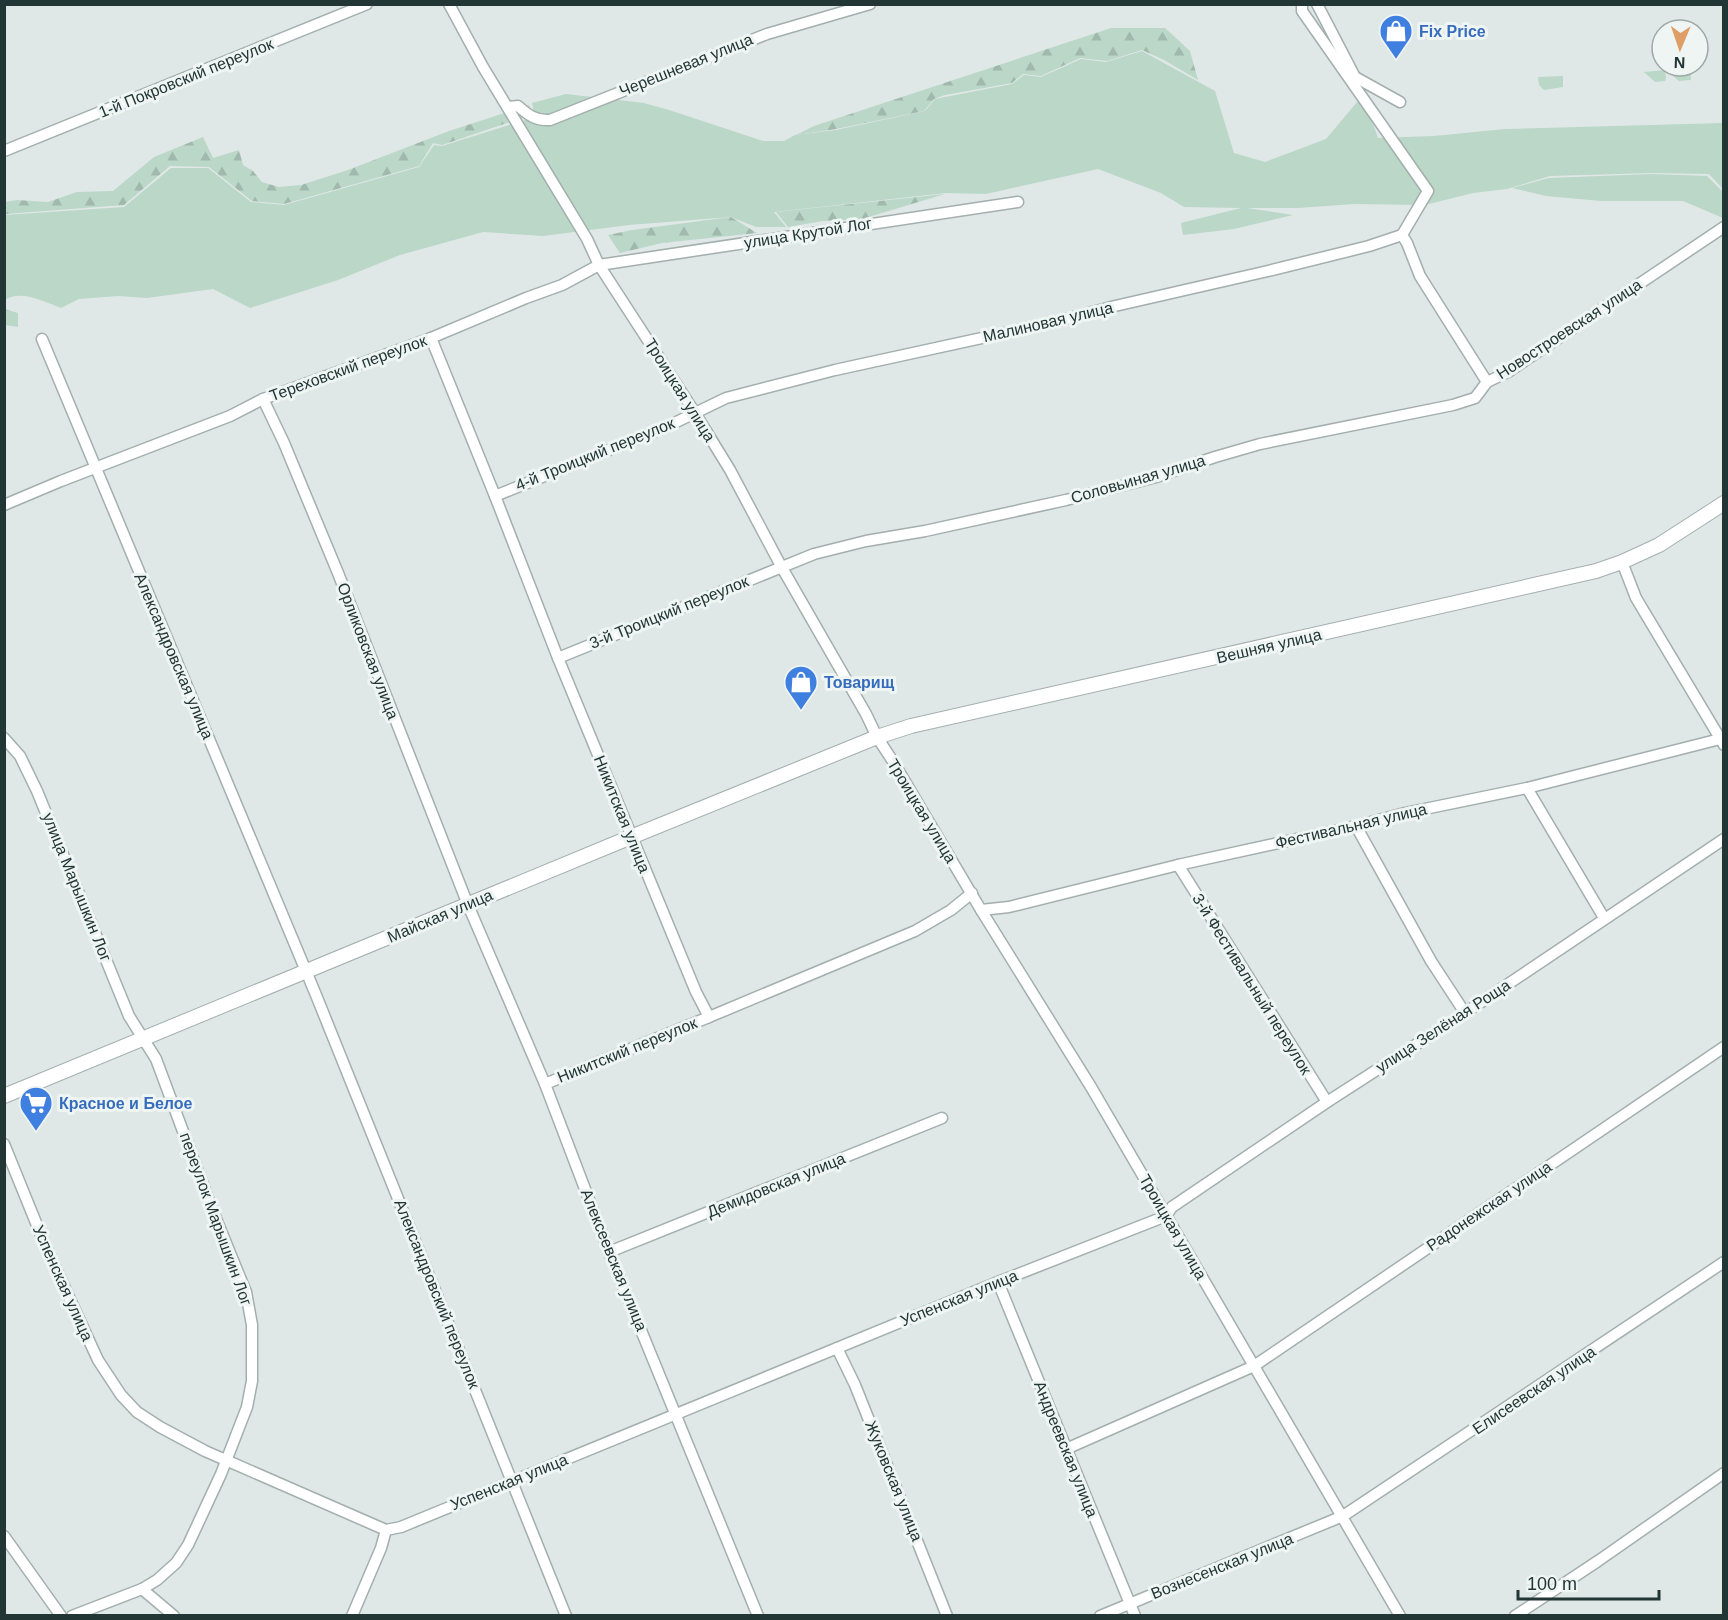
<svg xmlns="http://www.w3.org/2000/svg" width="1728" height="1620" viewBox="0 0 1728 1620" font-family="Arial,sans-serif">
	<defs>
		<pattern id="forest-firs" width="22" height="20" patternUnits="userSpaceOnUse" patternTransform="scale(1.5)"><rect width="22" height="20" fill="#bad7c8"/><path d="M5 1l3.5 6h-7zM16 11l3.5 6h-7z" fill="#a0b9ac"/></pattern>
	</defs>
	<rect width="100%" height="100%" fill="#dfe8e6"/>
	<g fill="#bad7c8">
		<path d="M1142 51 1215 91 1234 153 1265 162 1326 139 1363 95 1378 138 1434 136 1505 129 1723 123V189L1709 174 1653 173 1550 176 1507 189 1473 193 1425 205 1354 204 1298 208H1247L1293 215 1234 229 1183 235 1181 223 1241 208 1184 207 1161 193 1098 169 986 194 946 193 774 212 786 227H756L731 217 629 225 543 236 483 232 400 255 338 280 250 308 213 289 147 298 118 296 79 299 61 308C45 302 20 289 5 300L4 215 124 207 171 168H208L251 202 284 205 419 167 434 145 442 146 535 117 532 103 566 94 644 103 669 110 763 141H784L795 135 836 130 925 111 935 99 1012 84 1024 75 1041 77 1081 59 1106 62Z"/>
		<polygon points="1690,69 1691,80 1679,81 1673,76 1672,70"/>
		<polygon points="1665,70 1666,78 1665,81 1655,82 1644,72"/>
		<polygon points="1563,76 1563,87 1544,90 1539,85 1538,77"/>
		<polygon points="1652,174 1707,176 1723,192 1723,218 1683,201 1601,201 1546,196 1512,188 1549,178"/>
	</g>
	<g fill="url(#forest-firs)">
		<polygon points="1111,28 1165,28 1190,51 1198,80 1164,60 1142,50 1107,61 1080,58 1041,76 1023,74 1012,83 945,95 934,99 924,111 836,129 796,135 814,126"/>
		<polygon points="529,105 531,115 442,145 433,143 419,166 284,204 252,201 209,167 170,166 124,205 5,214 5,202 17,200 48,202 77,192 113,191 154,157 203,137 213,158 239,150 243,165 253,171 262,182 279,187 301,185 348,170 449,131"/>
		<polygon points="945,194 862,219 823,221 788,227 776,212"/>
		<polygon points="731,217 757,233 662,243 620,253 608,235 632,230"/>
		<polygon points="4,309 18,313 18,327 5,325"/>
	</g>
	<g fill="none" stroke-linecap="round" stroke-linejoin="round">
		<g stroke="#a3afad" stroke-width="13">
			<g id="minor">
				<polyline points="449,4 483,67 587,239 599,265 695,413 730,470 781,566 866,714 877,737 894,763 981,910 1091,1087 1400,1616"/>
				<polyline points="1302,4 1302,11 1428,191 1402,235 1407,243 1420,276 1487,382 1508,372 1724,227"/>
				<polyline points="1317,4 1355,77 1400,102"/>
				<path d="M508 107 518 106C528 115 536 121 550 120L767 34 870 4"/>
				<polyline points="4,151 367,4"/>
				<polyline points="431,338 495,496 558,658 696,992 709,1017 915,931 951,910 972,893"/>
				<polyline points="42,339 316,995 566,1616"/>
				<polyline points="263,399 284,443 338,573 468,905 545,1084 609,1252 758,1616"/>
				<polyline points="495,496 666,427 726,398 835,370 1055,322 1115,306 1268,271 1369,246 1402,235"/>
				<polyline points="4,505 61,481 230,416 263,399 431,338 526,298 562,285 599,265 1018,202"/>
				<polyline points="1622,562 1636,598 1724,745"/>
				<polyline points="558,658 814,554 866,541 925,531 1066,500 1156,477 1215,457 1260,444 1453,405 1475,398 1487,382"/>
				<polyline points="4,738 20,756 37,791 129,1016 156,1059 212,1209 246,1292 252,1325 252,1381 247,1407 221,1474 188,1545 176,1563 157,1580 142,1589 72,1616"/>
				<polyline points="1527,788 1604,918"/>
				<polyline points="1356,826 1431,961 1465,1013"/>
				<polyline points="1178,865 1327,1102"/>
				<polyline points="981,910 1009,907 1178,865 1356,826 1405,813 1527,788 1720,739"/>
				<polyline points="545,1084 709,1017"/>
				<polyline points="4,1144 45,1245 98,1360 121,1395 137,1412 160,1427 205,1451 386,1530 401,1527 998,1282 1166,1216 1172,1207 1327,1102 1465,1013 1724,839"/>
				<polyline points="609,1252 942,1118"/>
				<polyline points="998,1282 1135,1616"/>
				<polyline points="837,1348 855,1385 947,1616"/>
				<polyline points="1066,1449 1254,1366 1724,1047"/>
				<polyline points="4,1536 61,1616"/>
				<polyline points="142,1589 174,1616"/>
				<polyline points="352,1616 381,1548 386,1530"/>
				<polyline points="1100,1616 1343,1516 1724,1262"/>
				<polyline points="1515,1616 1598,1561 1724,1473"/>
			</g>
		</g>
		<g stroke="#a3afad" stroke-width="16">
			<polyline id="tertiary" points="4,1096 631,837 877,737 911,726 1596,571 1622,562 1659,545 1724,503"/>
		</g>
		<use href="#minor" stroke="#fff" stroke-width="10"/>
		<use href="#tertiary" stroke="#fff" stroke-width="14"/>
	</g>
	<defs>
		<g id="shop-pin" transform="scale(1.725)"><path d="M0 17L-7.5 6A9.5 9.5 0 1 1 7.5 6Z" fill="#3f7fe0" stroke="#eff5f3"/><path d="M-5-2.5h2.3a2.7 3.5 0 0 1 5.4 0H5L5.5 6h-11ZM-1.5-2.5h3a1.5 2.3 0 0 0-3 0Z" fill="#fff"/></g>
		<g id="supermarket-pin" transform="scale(1.725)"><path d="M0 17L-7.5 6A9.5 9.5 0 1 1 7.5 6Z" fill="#3f7fe0" stroke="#eff5f3"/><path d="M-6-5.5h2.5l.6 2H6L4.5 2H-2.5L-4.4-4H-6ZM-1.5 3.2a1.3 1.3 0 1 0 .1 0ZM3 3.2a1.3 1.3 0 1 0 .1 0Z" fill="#fff"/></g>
	</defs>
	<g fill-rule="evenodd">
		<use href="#shop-pin" x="1396" y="31"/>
		<use href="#shop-pin" x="801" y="682"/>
		<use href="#supermarket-pin" x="36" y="1103"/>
	</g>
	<g text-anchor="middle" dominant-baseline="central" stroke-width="6" stroke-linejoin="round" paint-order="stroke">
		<g font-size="16" font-weight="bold" fill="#366cbe" stroke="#eff5f3" text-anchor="start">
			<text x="1419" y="31">Fix Price</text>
			<text x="824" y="682">Товарищ</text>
			<text x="59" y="1103">Красное и Белое</text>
		</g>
		<g font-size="16" fill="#223635" stroke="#eff5f3">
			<text transform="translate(686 65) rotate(-22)">Черешневая улица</text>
			<text transform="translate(186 78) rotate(-22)">1-й Покровский переулок</text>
			<text transform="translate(808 233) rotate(-9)">улица Крутой Лог</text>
			<text transform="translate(1048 322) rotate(-13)">Малиновая улица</text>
			<text transform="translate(1569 329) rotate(-33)">Новостроевская улица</text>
			<text transform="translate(348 368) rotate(-20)">Тереховский переулок</text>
			<text transform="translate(680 390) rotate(58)">Троицкая улица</text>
			<text transform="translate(595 454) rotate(-22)">4-й Троицкий переулок</text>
			<text transform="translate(1138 479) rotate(-16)">Соловьиная улица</text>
			<text transform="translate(669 612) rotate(-22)">3-й Троицкий переулок</text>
			<text transform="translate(1269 646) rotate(-13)">Вешняя улица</text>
			<text transform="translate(368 651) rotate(69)">Орликовская улица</text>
			<text transform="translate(174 656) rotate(67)">Александровская улица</text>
			<text transform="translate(922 811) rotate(59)">Троицкая улица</text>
			<text transform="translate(622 814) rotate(68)">Никитская улица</text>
			<text transform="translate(1351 826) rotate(-13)">Фестивальная улица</text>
			<text transform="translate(77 887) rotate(68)">улица Марышкин Лог</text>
			<text transform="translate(440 916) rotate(-23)">Майская улица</text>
			<text transform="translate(1252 984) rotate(58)">3-й Фестивальный переулок</text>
			<text transform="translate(1443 1026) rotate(-33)">улица Зелёная Роща</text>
			<text transform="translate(627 1050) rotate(-22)">Никитский переулок</text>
			<text transform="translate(776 1185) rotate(-22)">Демидовская улица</text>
			<text transform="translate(1489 1206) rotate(-34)">Радонежская улица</text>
			<text transform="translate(216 1219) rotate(70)">переулок Марышкин Лог</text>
			<text transform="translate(1173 1227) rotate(60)">Троицкая улица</text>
			<text transform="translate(614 1260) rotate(68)">Алексеевская улица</text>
			<text transform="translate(63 1283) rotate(66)">Успенская улица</text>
			<text transform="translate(437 1294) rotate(68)">Александровский переулок</text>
			<text transform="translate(959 1298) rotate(-22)">Успенская улица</text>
			<text transform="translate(1534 1390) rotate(-34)">Елисеевская улица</text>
			<text transform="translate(1066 1449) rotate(68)">Андреевская улица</text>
			<text transform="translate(894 1481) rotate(68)">Жуковская улица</text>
			<text transform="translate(509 1482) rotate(-22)">Успенская улица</text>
			<text transform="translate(1222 1566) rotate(-22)">Вознесенская улица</text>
		</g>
	</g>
	<rect width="1728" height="1620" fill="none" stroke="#223635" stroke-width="12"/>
	<g transform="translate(1680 48) rotate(182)"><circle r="28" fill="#eff5f3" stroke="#9da9a7" stroke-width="1.5"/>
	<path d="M0-4.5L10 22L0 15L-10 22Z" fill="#df9e66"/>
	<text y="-9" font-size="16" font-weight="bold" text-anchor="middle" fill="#223635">N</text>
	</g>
	<path d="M1518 1590v9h141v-9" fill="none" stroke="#223635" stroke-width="3"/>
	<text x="1527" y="1590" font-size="18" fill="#223635" stroke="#eff5f3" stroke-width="4.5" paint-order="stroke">100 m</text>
</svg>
